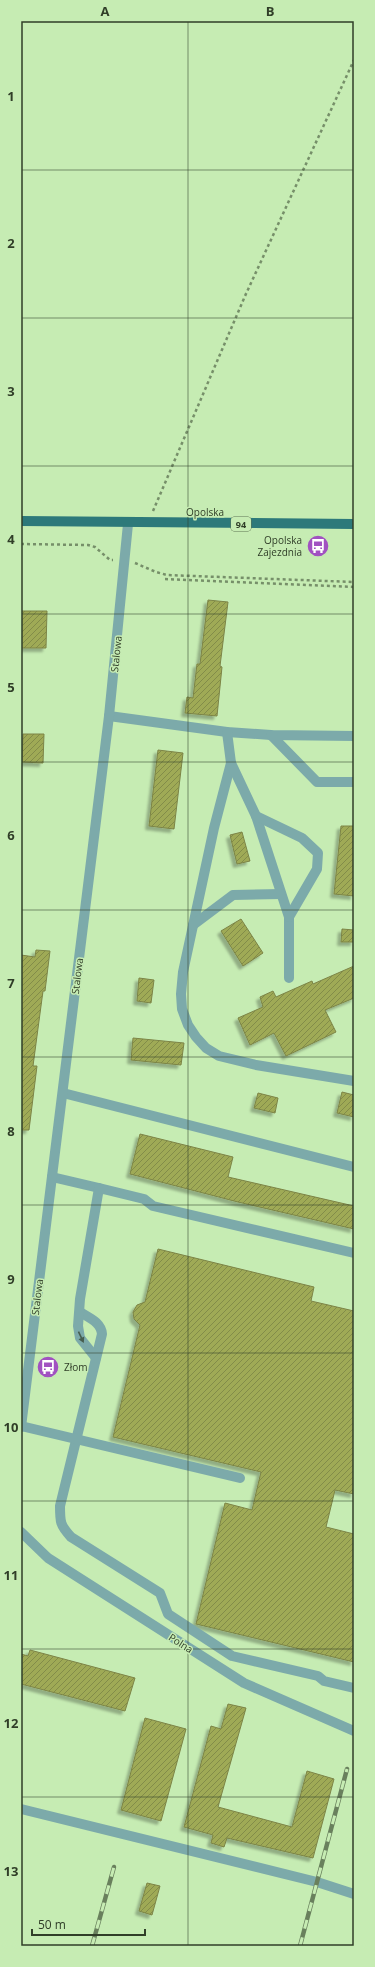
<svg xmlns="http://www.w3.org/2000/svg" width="375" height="1967" viewBox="0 0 375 1967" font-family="'Open Sans',sans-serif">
	<defs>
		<pattern id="building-hatch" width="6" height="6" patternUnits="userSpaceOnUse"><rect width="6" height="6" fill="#9faa57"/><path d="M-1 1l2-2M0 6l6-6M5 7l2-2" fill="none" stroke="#828c48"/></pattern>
		<filter id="shadow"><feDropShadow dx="-3.5" dy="3.5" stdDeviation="1" flood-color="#0004"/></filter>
	</defs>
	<rect width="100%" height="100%" fill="#c6ecb3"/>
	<g fill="url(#building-hatch)" stroke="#7c8446" filter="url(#shadow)">
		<polygon points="208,600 228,602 220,666 222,667 217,716 185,713 187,697 193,698 197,664 200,664"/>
		<polygon points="21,611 47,611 46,648 21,648"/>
		<polygon points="23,734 44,734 43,763 22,762"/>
		<polygon points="158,750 183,753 174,829 149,826"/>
		<polygon points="341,826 354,826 354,896 334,894"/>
		<polygon points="242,832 250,861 237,864 230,835"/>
		<polygon points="241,919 263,953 243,966 221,931"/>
		<polygon points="342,929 354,930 354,942 341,942"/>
		<polygon points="36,950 50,951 45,991 43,991 33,1066 37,1066 29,1130 21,1130 21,955 35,957"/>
		<polygon points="354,966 354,998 325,1010 336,1032 286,1056 274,1033 250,1045 238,1018 263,1007 260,997 273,991 276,997 312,981 313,984"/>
		<polygon points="139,978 154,980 151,1003 137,1001"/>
		<polygon points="133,1038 184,1043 181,1065 131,1060"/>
		<polygon points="342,1092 354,1095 354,1117 337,1113"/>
		<polygon points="258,1093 278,1098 275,1113 254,1108"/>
		<polygon points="140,1134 233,1157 228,1177 354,1206 354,1229 238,1202 130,1174"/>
		<polygon points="158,1249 314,1287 311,1301 354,1311 354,1494 335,1490 326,1527 354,1534 354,1662 196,1624 225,1503 252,1510 261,1472 113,1437 140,1325 134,1319 133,1312 137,1305 145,1302"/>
		<polygon points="30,1650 135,1678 125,1711 21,1684 21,1654 28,1656"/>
		<polygon points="228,1704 246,1708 218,1807 292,1827 307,1771 334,1779 313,1858 227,1838 224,1847 211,1843 213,1835 184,1827 211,1726 221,1729"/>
		<polygon points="145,1718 186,1729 161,1821 121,1810"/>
		<polygon points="147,1883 160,1886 152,1915 139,1911"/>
	</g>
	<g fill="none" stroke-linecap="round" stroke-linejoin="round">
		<g stroke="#768f69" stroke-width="2.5" stroke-dasharray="3 3" stroke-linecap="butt">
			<polyline points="153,511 245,296 354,60"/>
			<polyline points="21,544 88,545 95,547 110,560 113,560"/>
			<polyline points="135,563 156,572 167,575 354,582"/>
			<polyline points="165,579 354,587"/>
		</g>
		<g stroke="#7caaaa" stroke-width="10">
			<polyline points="109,716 227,732 271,735 354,736"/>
			<polyline points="227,732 231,763 214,828 183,972 181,994 182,1009 188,1025 196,1037 206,1048 219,1056 256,1065 354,1081"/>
			<polyline points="271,735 317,782 354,782"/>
			<polyline points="231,763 256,816 289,917 289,978"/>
			<polyline points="256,816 302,838 318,853 317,869 289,917"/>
			<polyline points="193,925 233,895 281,894"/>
			<polyline points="63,1093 354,1167"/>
			<polyline points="52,1177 99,1188"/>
			<path d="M80 1312C89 1318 101 1322 102 1334L60 1506C60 1522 60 1525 71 1537L160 1593 168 1614 232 1656 318 1676 324 1681 354 1688"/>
			<polyline points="96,1358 80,1338 78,1326 80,1299 99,1188 144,1199 153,1206 354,1253"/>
			<polyline points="21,1426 240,1478"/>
			<polyline points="21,1427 109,716 128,524"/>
			<polyline points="21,1532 48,1558 244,1683 354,1731"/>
			<polyline points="21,1809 317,1882 354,1894"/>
		</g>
		<polyline stroke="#2d797a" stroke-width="10" points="21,521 354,524"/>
		<g stroke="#69805d" stroke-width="4.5">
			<g id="rail">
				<polyline points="92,1946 114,1867"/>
				<polyline points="300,1946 347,1769"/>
			</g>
		</g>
		<use href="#rail" stroke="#c6ecb3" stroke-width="3" stroke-dasharray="9" stroke-linecap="butt"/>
	</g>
	<defs><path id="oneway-solid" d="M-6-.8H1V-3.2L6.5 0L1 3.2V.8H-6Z"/></defs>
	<use fill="#475e4f" href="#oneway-solid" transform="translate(81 1337) rotate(65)"/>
	<path fill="none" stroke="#303e28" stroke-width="1" stroke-opacity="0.55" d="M188 21V1946M21 170H354M21 318H354M21 466H354M21 614H354M21 762H354M21 910H354M21 1057H354M21 1205H354M21 1353H354M21 1501H354M21 1649H354M21 1797H354"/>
	<defs>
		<g id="bus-disc" transform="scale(1.15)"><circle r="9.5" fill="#a151c1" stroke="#c6ecb3"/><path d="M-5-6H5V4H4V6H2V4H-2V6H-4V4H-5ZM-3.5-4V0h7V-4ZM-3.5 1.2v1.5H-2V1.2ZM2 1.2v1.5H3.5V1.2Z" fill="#fff"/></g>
	</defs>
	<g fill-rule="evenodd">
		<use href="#bus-disc" x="318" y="546"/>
		<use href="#bus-disc" x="48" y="1367"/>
	</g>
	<g text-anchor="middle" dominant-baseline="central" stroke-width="3" stroke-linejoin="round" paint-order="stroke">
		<rect fill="#c6ecb3" stroke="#5d7252" stroke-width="1" x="231" y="517" width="20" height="14" rx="3"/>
		<g font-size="9" font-weight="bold" fill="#303e28">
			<text x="241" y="524">94</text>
		</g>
		<g font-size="10" fill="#303e28" stroke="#c6ecb3">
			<text x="205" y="512">Opolska</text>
			<text transform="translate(116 654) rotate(-84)">Stalowa</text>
			<text transform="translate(77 976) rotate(-83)">Stalowa</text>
			<text transform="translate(37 1297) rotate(-83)">Stalowa</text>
			<text transform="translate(181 1643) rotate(33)">Polna</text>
		</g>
		<g font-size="10" fill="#303e28" stroke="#c6ecb3" text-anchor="end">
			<text x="302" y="540">Opolska<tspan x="302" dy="12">Zajezdnia</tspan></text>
			<text x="64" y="1367" text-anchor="start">Złom</text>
		</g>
	</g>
	<rect width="375" height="1967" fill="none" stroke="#c6ecb3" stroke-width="44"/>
	<path d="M32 1929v6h113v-6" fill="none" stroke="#303e28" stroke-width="2"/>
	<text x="38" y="1929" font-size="12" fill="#303e28" stroke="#c6ecb3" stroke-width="3" paint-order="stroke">50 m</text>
	<rect x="22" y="22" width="331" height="1923" fill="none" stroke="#303e28" stroke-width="1.5"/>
	<g font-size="13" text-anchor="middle" font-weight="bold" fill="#303e28">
		<text x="105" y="16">A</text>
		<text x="270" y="16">B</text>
		<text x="11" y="101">1</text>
		<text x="11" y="248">2</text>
		<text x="11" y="396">3</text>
		<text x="11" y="544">4</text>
		<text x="11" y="692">5</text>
		<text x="11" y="840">6</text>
		<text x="11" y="988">7</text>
		<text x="11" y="1136">8</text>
		<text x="11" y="1284">9</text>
		<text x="11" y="1432">10</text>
		<text x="11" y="1580">11</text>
		<text x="11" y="1728">12</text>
		<text x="11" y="1876">13</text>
	</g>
</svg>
